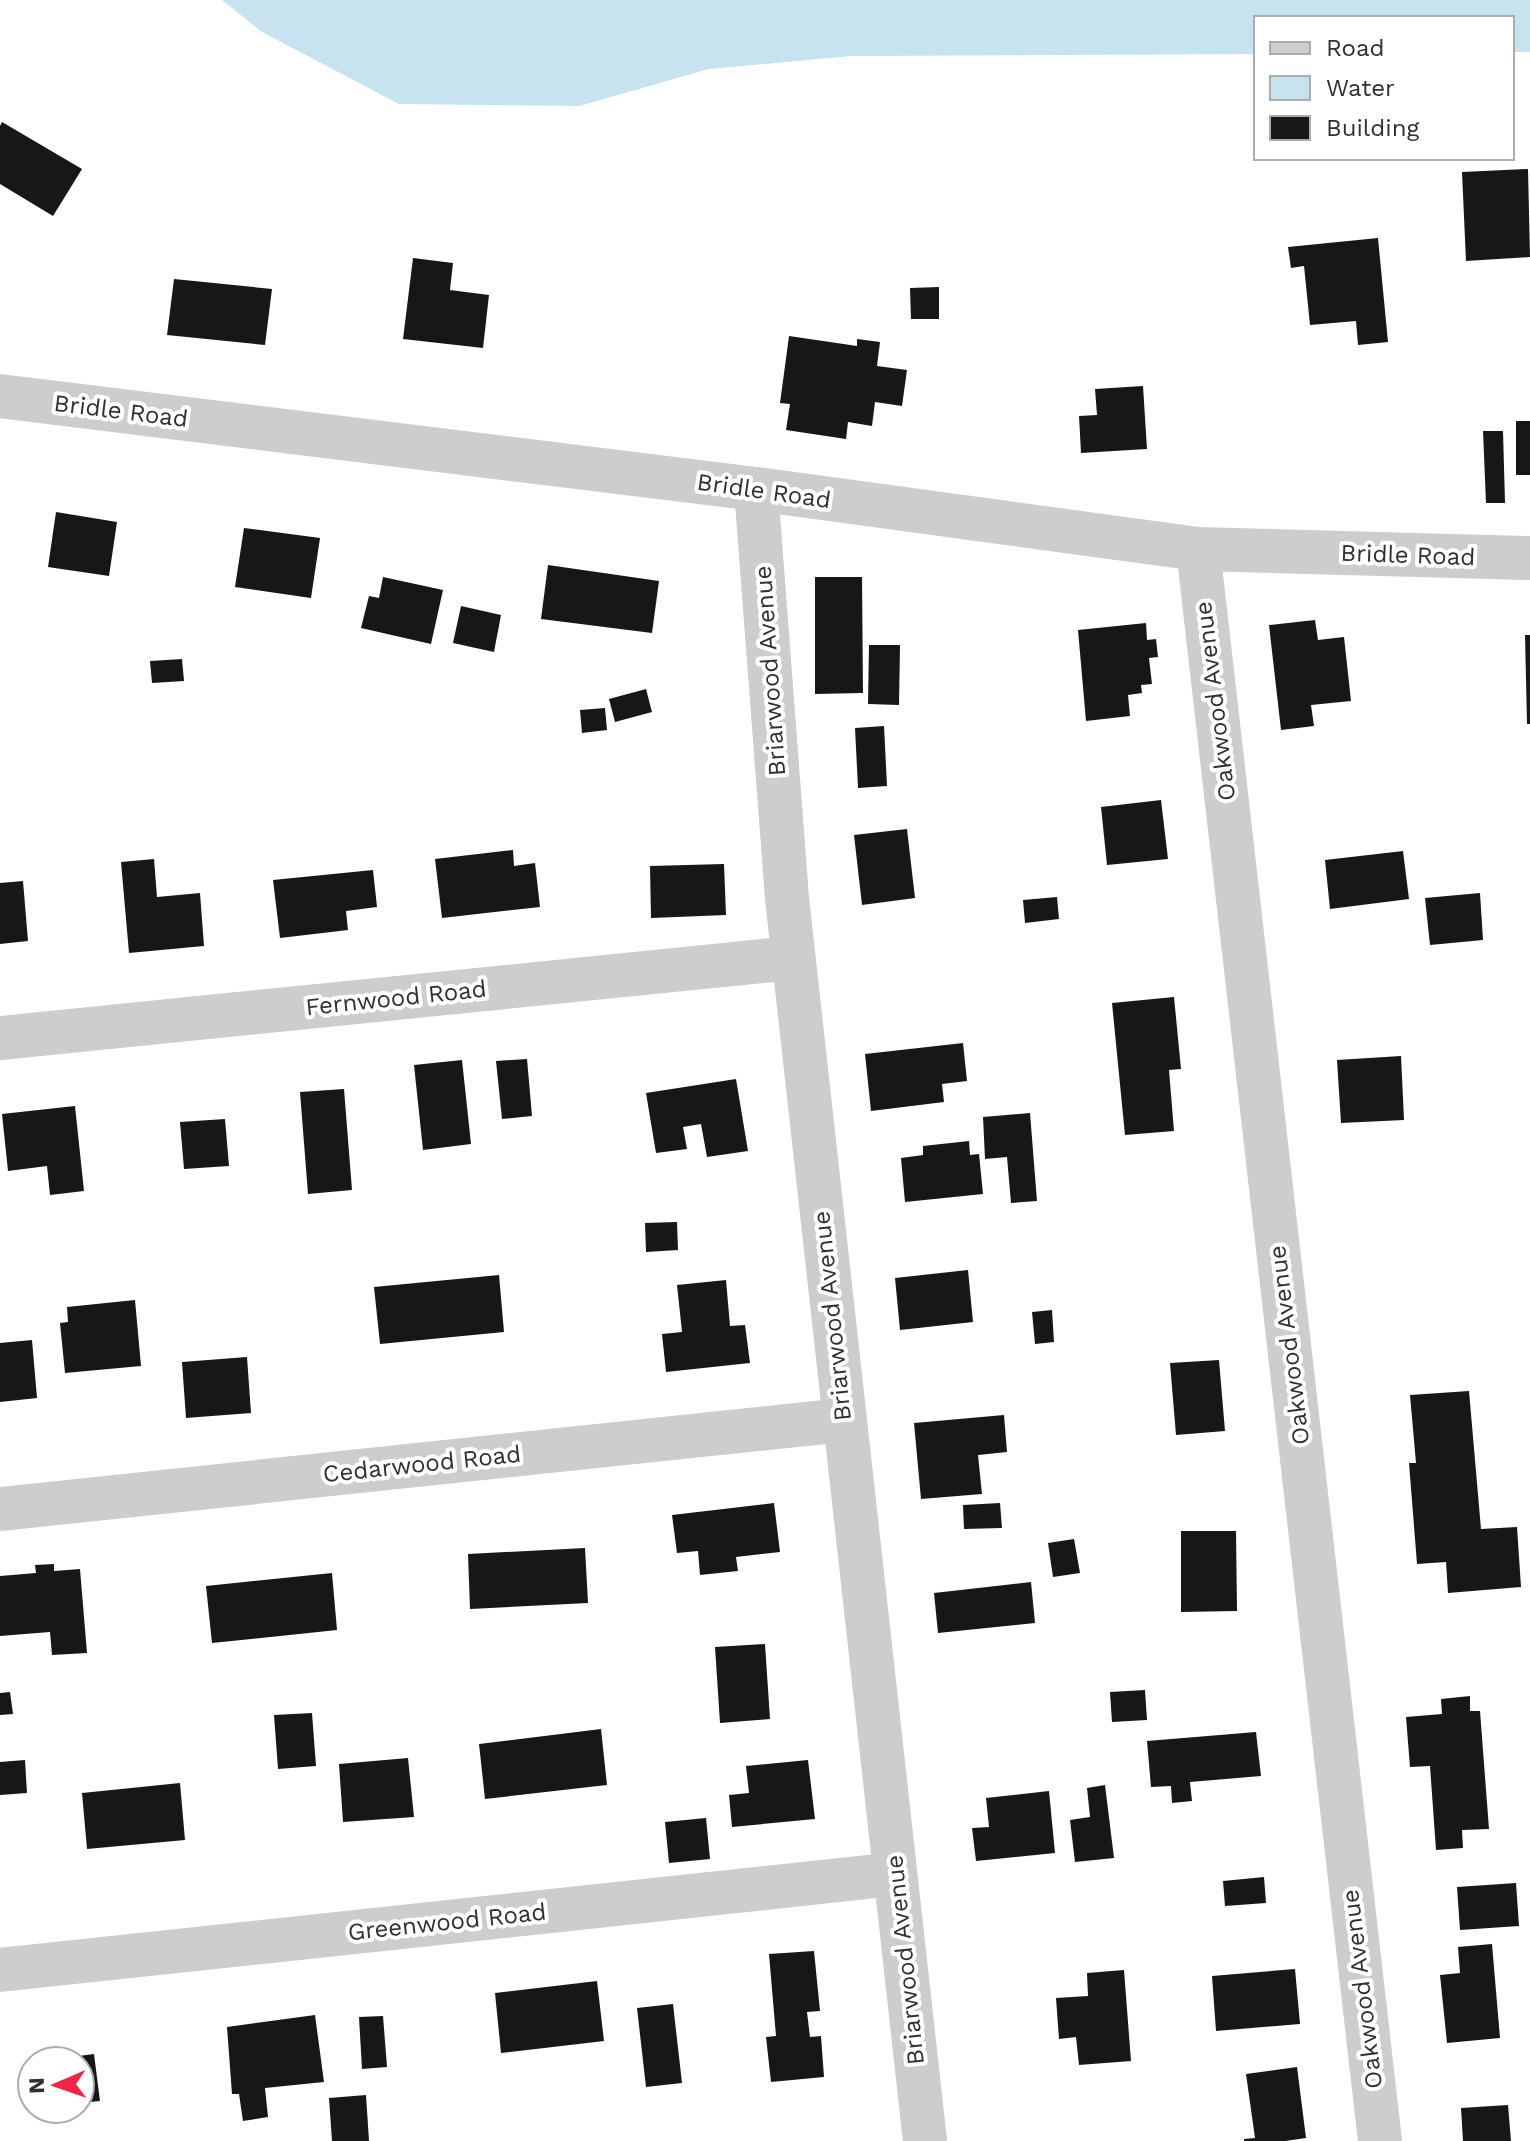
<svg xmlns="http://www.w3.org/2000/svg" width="1530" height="2141" viewBox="0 0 1530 2141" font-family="'Work Sans',sans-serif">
	<rect width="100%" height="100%" fill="#fff"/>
	<polygon fill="#c7e3ef" points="222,0 1530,0 1530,52 1512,52 1512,18 1256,18 1256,54 851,56 709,69 579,106 399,104 262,32"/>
	<g fill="#171717">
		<polygon points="2,122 82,169 53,216 0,184 0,126"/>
		<polygon points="1528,169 1530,257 1466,261 1462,172"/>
		<polygon points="1378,238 1388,342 1358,345 1356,321 1310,325 1304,266 1291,268 1288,247"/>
		<polygon points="413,258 453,263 450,290 489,295 483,348 403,339"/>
		<polygon points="174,279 272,289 265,345 167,335"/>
		<polygon points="939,287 939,319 911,319 910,288"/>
		<polygon points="789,336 857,346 857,339 880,342 877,366 907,370 902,406 875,402 872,426 848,422 846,439 786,430 790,404 780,403"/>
		<polygon points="1143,386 1147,449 1081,453 1079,416 1097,415 1095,389"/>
		<rect x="1516" y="421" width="14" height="54"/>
		<polygon points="1483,431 1503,431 1505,503 1486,503"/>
		<polygon points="56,512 117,522 109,576 48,567"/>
		<polygon points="244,528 320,538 311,598 235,587"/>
		<polygon points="548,565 659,581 652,633 541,619"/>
		<polygon points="383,577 443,590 431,644 361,628 369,596 379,598"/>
		<polygon points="815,577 862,577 863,693 815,694"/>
		<polygon points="461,606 501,615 494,652 453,643"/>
		<polygon points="1315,620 1318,640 1344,637 1351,701 1311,705 1314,726 1281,730 1269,625"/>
		<polygon points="1146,623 1147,640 1156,639 1158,657 1149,658 1152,684 1141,685 1142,693 1128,695 1130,716 1086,721 1078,630"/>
		<polygon points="1525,635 1530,635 1530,724 1527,724"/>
		<polygon points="869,645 900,645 899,705 868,704"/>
		<polygon points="182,659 184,681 152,683 150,661"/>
		<polygon points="646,689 652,712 615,722 609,699"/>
		<polygon points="605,708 607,730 582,733 580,710"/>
		<polygon points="884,726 887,786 858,788 855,728"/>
		<polygon points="1161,800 1168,859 1107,865 1101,807"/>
		<polygon points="907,829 915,898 862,905 854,835"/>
		<polygon points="513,850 514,866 535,863 540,907 442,918 435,859"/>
		<polygon points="1403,851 1409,899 1330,909 1325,860"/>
		<polygon points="154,859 157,897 200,893 204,946 129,953 121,862"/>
		<polygon points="724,864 726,915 651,918 650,866"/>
		<polygon points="373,870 377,907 346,911 348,930 280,938 273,880"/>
		<polygon points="23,881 28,941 0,944 0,883"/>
		<polygon points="1480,893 1483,940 1430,945 1425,898"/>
		<polygon points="1057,897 1059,919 1025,923 1023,900"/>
		<polygon points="1174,997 1181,1069 1169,1070 1174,1131 1125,1135 1112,1003"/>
		<polygon points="963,1043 967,1081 942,1084 944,1102 871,1111 865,1054"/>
		<polygon points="1401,1056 1404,1120 1341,1123 1337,1060"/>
		<polygon points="527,1059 532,1116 502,1119 496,1061"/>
		<polygon points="462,1060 471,1144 423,1150 414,1065"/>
		<polygon points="736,1079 748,1151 707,1157 701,1124 683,1127 687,1149 656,1153 646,1093"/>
		<polygon points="344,1089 352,1190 308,1194 300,1092"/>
		<polygon points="75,1106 84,1191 50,1195 47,1166 8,1171 2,1114"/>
		<polygon points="1030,1113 1037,1201 1011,1203 1007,1157 985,1159 983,1117"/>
		<polygon points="225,1119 229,1166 184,1169 180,1122"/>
		<polygon points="969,1141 970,1155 979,1154 983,1194 905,1202 901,1158 923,1155 923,1146"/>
		<polygon points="677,1222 678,1250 646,1252 645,1223"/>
		<polygon points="968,1270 973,1322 900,1330 895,1278"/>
		<polygon points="499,1275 504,1332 380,1344 374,1287"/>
		<polygon points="726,1280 730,1326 745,1325 750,1363 666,1372 662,1334 682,1332 677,1285"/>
		<polygon points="135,1300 141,1366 65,1373 60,1323 68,1322 67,1307"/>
		<polygon points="1052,1310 1054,1342 1035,1344 1032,1312"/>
		<polygon points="32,1340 37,1398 0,1402 0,1343"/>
		<polygon points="247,1357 251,1413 186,1418 182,1362"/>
		<polygon points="1219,1360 1225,1431 1176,1435 1170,1363"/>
		<polygon points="1469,1391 1481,1529 1517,1527 1521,1587 1448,1593 1446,1562 1417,1564 1409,1463 1416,1463 1410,1395"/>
		<polygon points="1004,1415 1007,1452 978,1455 982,1494 921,1499 914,1423"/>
		<polygon points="774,1503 780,1552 736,1557 738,1571 700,1575 698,1551 677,1553 672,1515"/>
		<polygon points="1000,1503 1002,1528 964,1529 963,1505"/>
		<polygon points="1181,1531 1236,1531 1237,1611 1181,1612"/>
		<polygon points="1074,1539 1080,1573 1053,1577 1048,1543"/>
		<polygon points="585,1548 588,1603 470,1609 468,1554"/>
		<polygon points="54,1564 54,1571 80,1569 87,1653 52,1655 50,1632 0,1636 0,1576 36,1573 35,1565"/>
		<polygon points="332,1573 337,1630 212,1643 206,1586"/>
		<polygon points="1031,1582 1035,1623 938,1633 934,1593"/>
		<polygon points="765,1644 770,1719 720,1723 715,1647"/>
		<polygon points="1145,1690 1147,1720 1112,1722 1110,1692"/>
		<polygon points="10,1692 13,1714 0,1715 0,1693"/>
		<polygon points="1470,1696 1470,1711 1480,1711 1489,1829 1462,1830 1463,1848 1436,1850 1430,1766 1410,1767 1406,1717 1442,1714 1441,1699"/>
		<polygon points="312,1713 316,1766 278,1769 274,1715"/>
		<polygon points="601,1729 607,1785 485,1799 479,1744"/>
		<polygon points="1256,1732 1261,1776 1190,1782 1192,1801 1172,1803 1171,1786 1151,1787 1147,1741"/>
		<polygon points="408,1758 414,1817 343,1822 339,1764"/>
		<polygon points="25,1760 27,1793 0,1795 0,1762"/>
		<polygon points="808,1760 815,1819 732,1827 729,1795 749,1793 746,1766"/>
		<polygon points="180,1783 185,1840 87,1849 82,1793"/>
		<polygon points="1105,1785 1114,1858 1075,1862 1070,1820 1090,1817 1087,1788"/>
		<polygon points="1049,1791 1055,1853 976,1861 972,1828 989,1827 986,1798"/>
		<polygon points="706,1818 710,1859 669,1863 665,1822"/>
		<polygon points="1264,1877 1266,1903 1225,1906 1223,1881"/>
		<polygon points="1516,1883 1519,1926 1460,1930 1457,1887"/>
		<polygon points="1492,1944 1500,2038 1447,2043 1440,1975 1460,1973 1458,1947"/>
		<polygon points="814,1951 820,2011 807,2012 810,2037 821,2036 824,2077 771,2082 766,2037 776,2036 769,1954"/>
		<polygon points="1295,1969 1300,2024 1216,2031 1212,1976"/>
		<polygon points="1124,1970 1131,2061 1079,2065 1076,2037 1059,2039 1056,1998 1088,1996 1087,1973"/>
		<polygon points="597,1981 604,2041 501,2053 495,1993"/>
		<polygon points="673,2004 682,2083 646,2087 637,2008"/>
		<polygon points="315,2015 324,2082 265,2088 268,2117 243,2121 239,2094 232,2094 227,2027"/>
		<polygon points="383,2016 387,2067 362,2069 359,2017"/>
		<polygon points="94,2054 100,2101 80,2103 80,2061 55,2059"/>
		<polygon points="1297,2067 1306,2138 1285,2141 1244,2141 1244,2139 1255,2138 1246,2074"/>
		<polygon points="366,2095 369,2141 332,2141 329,2098"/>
		<polygon points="1508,2105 1511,2141 1463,2141 1461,2108"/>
	</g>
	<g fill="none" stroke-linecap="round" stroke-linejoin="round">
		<g stroke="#cdcdcd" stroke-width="44">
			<polyline points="0,396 756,489 1198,549 1530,558"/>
			<polyline points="756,489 787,898 925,2141"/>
			<polyline points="1198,549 1380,2141"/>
			<polyline points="0,1038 793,958"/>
			<polyline points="0,1509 844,1420"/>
			<polyline points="0,1970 895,1874"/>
		</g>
	</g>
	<g text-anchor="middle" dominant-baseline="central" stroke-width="8" stroke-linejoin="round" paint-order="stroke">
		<g font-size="24" fill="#303030" stroke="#fff">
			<text transform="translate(121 411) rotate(7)">Bridle Road</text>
			<text transform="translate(764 491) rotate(8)">Bridle Road</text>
			<text transform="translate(1408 555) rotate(2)">Bridle Road</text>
			<text transform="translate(770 671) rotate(-94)">Briarwood Avenue</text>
			<text transform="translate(1215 701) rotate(-97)">Oakwood Avenue</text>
			<text transform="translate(396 998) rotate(-6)">Fernwood Road</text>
			<text transform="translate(832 1316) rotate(-96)">Briarwood Avenue</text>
			<text transform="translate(1289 1345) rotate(-97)">Oakwood Avenue</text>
			<text transform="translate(422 1464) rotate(-6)">Cedarwood Road</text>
			<text transform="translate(447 1922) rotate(-6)">Greenwood Road</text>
			<text transform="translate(905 1960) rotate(-96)">Briarwood Avenue</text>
			<text transform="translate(1362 1989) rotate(-97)">Oakwood Avenue</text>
		</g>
	</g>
	<rect x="1254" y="16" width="260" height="144" fill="#ffffff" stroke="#acacac" stroke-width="2"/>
	<rect x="1270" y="42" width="40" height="12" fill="#cdcdcd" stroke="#acacac" stroke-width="2"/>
	<text x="1326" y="56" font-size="24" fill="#303030">Road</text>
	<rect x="1270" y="76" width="40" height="24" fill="#c7e3ef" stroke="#acacac" stroke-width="2"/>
	<text x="1326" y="96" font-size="24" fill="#303030">Water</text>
	<rect x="1270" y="116" width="40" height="24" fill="#171717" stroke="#acacac" stroke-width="2"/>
	<text x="1326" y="136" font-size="24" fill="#303030">Building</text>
	<g transform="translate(56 2085) rotate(268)"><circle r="38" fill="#ffffff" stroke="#acacac" stroke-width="2"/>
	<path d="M0-6L14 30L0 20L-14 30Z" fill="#f52345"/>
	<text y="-12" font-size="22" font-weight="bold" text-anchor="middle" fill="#303030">N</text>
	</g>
</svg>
